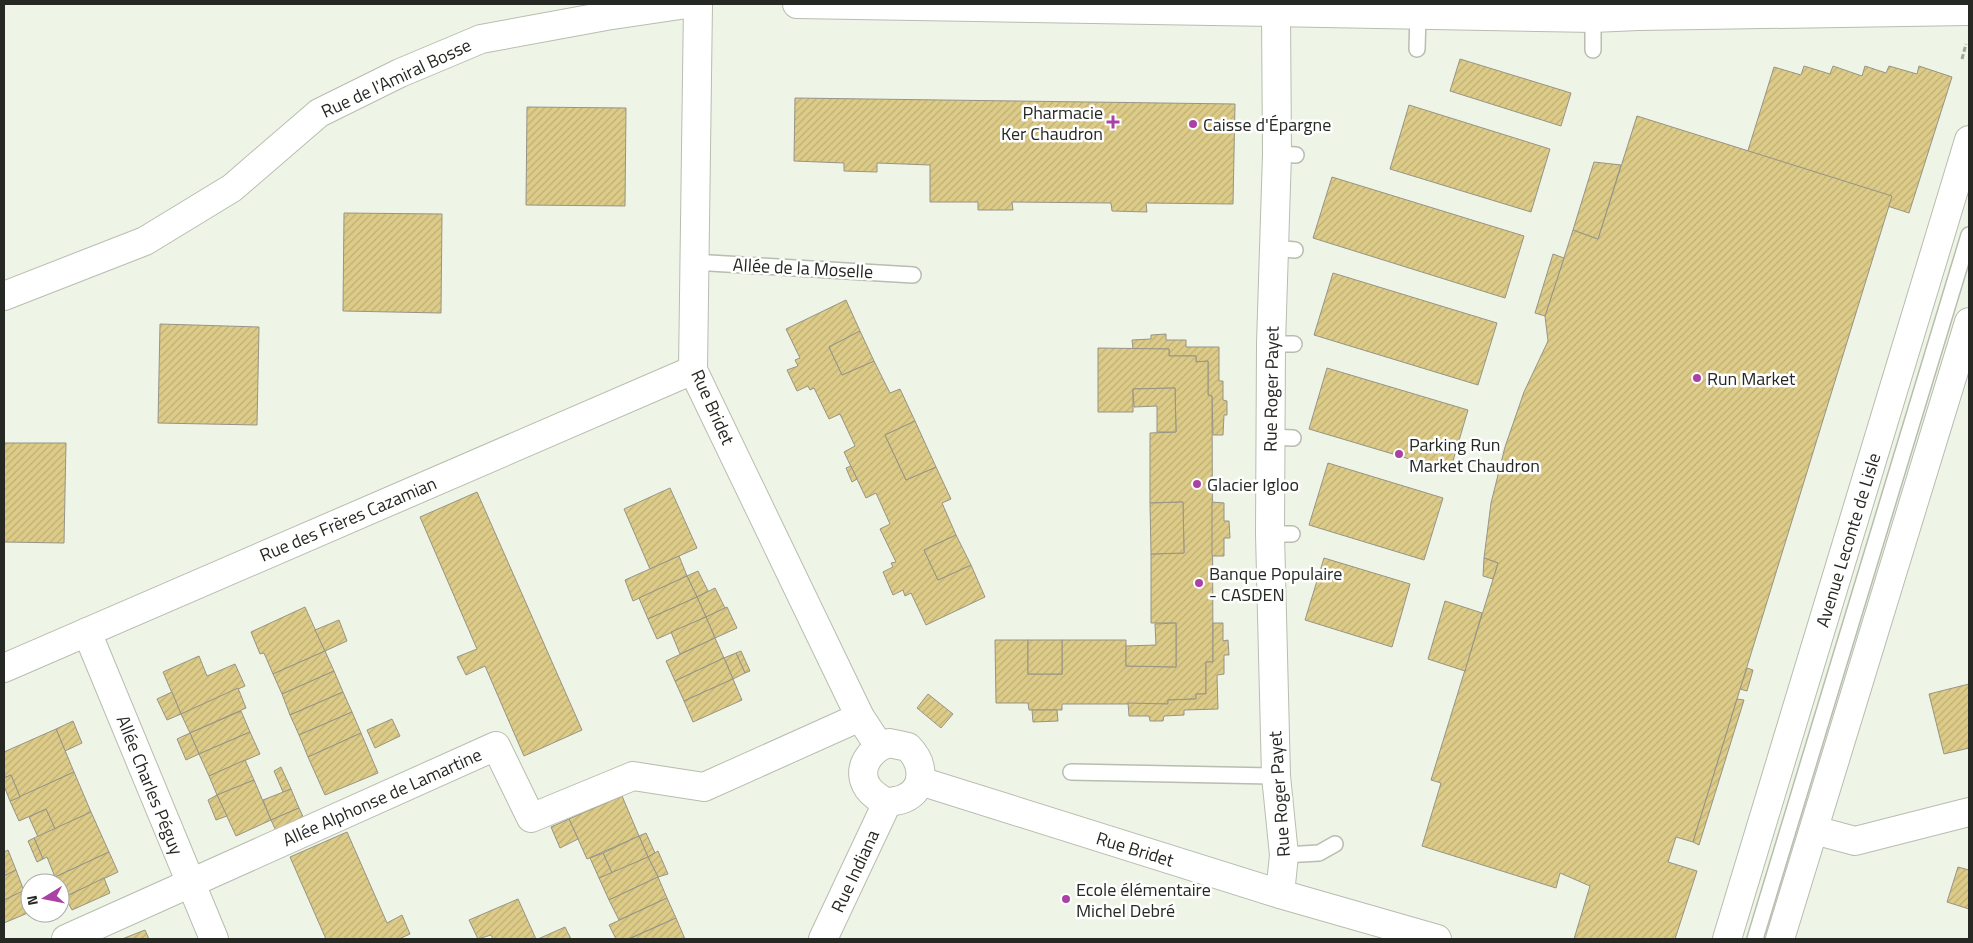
<svg xmlns="http://www.w3.org/2000/svg" width="1973" height="943" viewBox="0 0 1973 943" font-family="'Titillium Web',sans-serif">
	<defs>
		<pattern id="building-hatch" width="6" height="6" patternUnits="userSpaceOnUse" patternTransform="scale(1.25)"><rect width="6" height="6" fill="#ddcb88"/><path d="M-1 1l2-2M0 6l6-6M5 7l2-2" fill="none" stroke="#beae75"/></pattern>
	</defs>
	<rect width="100%" height="100%" fill="#eef5e6"/>
	<g fill="url(#building-hatch)" stroke="#979486">
		<polygon points="1460,59 1571,93 1561,126 1450,91"/>
		<polygon points="1804,66 1830,74 1833,66 1862,76 1865,66 1886,73 1889,66 1917,74 1919,66 1952,77 1909,213 1745,160 1774,67 1801,75"/>
		<polygon points="795,98 1235,104 1233,204 1146,203 1147,212 1112,211 1111,203 1012,202 1013,210 978,210 978,202 930,202 930,165 877,163 877,172 844,171 844,163 794,161"/>
		<polygon points="1409,105 1550,149 1531,212 1390,169"/>
		<polygon points="527,107 626,108 625,206 526,205"/>
		<polygon points="1637,116 1892,196 1693,842 1676,837 1668,862 1697,871 1675,939 1574,939 1590,886 1560,873 1556,888 1422,846 1441,783 1431,780 1498,563 1484,558 1491,503 1505,447 1524,392 1548,341 1545,316 1573,230 1598,239"/>
		<polygon points="1594,162 1621,165 1598,239 1573,230"/>
		<polygon points="1332,177 1524,236 1505,298 1313,238"/>
		<polygon points="344,213 442,214 441,313 343,311"/>
		<polygon points="1553,254 1564,258 1545,316 1535,313"/>
		<polygon points="1333,273 1497,323 1478,385 1314,335"/>
		<polygon points="846,300 860,331 829,347 842,375 874,361 890,393 900,389 915,421 885,435 906,480 936,467 951,499 942,503 956,535 924,550 938,580 971,565 985,597 926,625 911,593 905,596 903,590 893,595 883,572 893,567 891,563 896,562 880,529 890,524 876,493 866,498 844,452 855,446 840,414 829,419 814,388 810,390 808,386 797,391 787,370 798,366 795,360 800,358 786,329"/>
		<polygon points="160,324 259,327 257,425 158,423"/>
		<polygon points="860,331 874,361 842,375 829,347"/>
		<polygon points="1166,334 1166,340 1186,340 1186,347 1219,347 1219,381 1223,381 1223,400 1227,401 1227,415 1224,415 1223,435 1213,435 1212,396 1208,395 1208,361 1196,362 1196,356 1169,356 1169,349 1133,349 1132,340 1151,339 1151,335"/>
		<polygon points="1098,348 1169,349 1169,356 1196,356 1196,362 1208,361 1208,395 1212,396 1213,662 1206,662 1206,694 1196,694 1196,699 1168,700 1168,704 1062,704 1062,710 1029,710 1028,703 996,703 995,640 1028,640 1028,674 1062,674 1062,640 1126,640 1126,666 1176,667 1176,623 1151,623 1151,554 1184,553 1183,502 1150,503 1150,433 1176,432 1175,388 1133,389 1133,412 1098,412"/>
		<polygon points="1327,368 1468,410 1450,471 1309,429"/>
		<polygon points="1175,388 1176,432 1157,432 1157,406 1134,407 1133,389"/>
		<polygon points="915,421 936,467 906,480 885,435"/>
		<polygon points="4,443 66,443 64,543 4,542"/>
		<polygon points="1328,463 1443,498 1424,560 1309,525"/>
		<polygon points="851,466 857,479 852,482 846,468"/>
		<polygon points="670,488 697,548 650,569 624,509"/>
		<polygon points="477,492 582,730 524,756 485,666 466,675 457,657 477,649 420,517"/>
		<polygon points="1183,502 1184,553 1151,554 1150,503"/>
		<polygon points="1212,502 1224,503 1224,521 1229,521 1230,538 1224,538 1224,556 1212,556"/>
		<polygon points="956,535 971,565 938,580 924,550"/>
		<polygon points="679,556 687,576 633,601 625,580"/>
		<polygon points="1324,558 1410,584 1392,647 1305,620"/>
		<polygon points="1484,558 1498,563 1493,579 1483,576"/>
		<polygon points="698,571 708,591 697,597 687,576"/>
		<polygon points="687,576 697,597 648,619 639,598"/>
		<polygon points="715,588 725,608 706,617 697,597"/>
		<polygon points="697,597 706,617 657,639 648,619"/>
		<polygon points="1445,601 1482,613 1465,671 1428,659"/>
		<polygon points="305,607 325,651 273,674 264,653 260,654 251,632"/>
		<polygon points="727,607 737,628 715,638 706,617"/>
		<polygon points="706,617 715,638 680,654 671,632"/>
		<polygon points="339,620 347,641 325,651 315,630"/>
		<polygon points="1176,623 1176,667 1126,666 1126,646 1156,645 1155,624"/>
		<polygon points="1213,623 1223,623 1223,641 1228,640 1229,655 1224,655 1224,674 1217,675 1218,709 1184,710 1184,715 1164,716 1163,721 1150,721 1149,716 1129,716 1128,703 1168,704 1168,700 1196,699 1196,694 1206,694 1206,662 1213,662"/>
		<polygon points="715,638 724,658 675,681 666,661"/>
		<rect x="1028" y="640" width="34" height="34"/>
		<polygon points="325,651 334,671 282,694 273,674"/>
		<polygon points="741,651 750,671 745,673 736,653"/>
		<polygon points="736,653 745,673 733,679 724,658"/>
		<polygon points="199,656 207,676 235,664 245,686 181,714 163,672"/>
		<polygon points="724,658 733,679 684,701 675,681"/>
		<polygon points="1747,668 1753,670 1747,691 1740,689"/>
		<polygon points="334,671 343,692 290,715 282,694"/>
		<polygon points="733,679 742,700 693,722 684,701"/>
		<polygon points="1969,684 1969,748 1944,754 1929,694"/>
		<polygon points="238,688 246,708 190,733 181,714"/>
		<polygon points="172,692 181,714 167,720 157,699"/>
		<polygon points="343,692 352,712 299,735 290,715"/>
		<polygon points="928,694 953,714 941,728 917,708"/>
		<polygon points="1737,699 1744,700 1699,845 1693,842"/>
		<polygon points="1032,710 1057,710 1058,721 1033,722"/>
		<polygon points="241,711 250,732 199,754 190,733"/>
		<polygon points="352,712 361,733 308,757 299,735"/>
		<polygon points="392,719 400,736 375,748 367,730"/>
		<polygon points="73,721 82,743 65,751 56,729"/>
		<polygon points="56,729 74,772 20,797 11,775 4,778 4,752"/>
		<polygon points="250,732 260,754 209,776 199,754"/>
		<polygon points="190,733 199,754 186,760 177,739"/>
		<polygon points="361,733 378,773 325,795 308,757"/>
		<polygon points="245,760 254,780 217,795 209,776"/>
		<polygon points="281,767 291,789 283,792 274,771"/>
		<polygon points="74,772 91,812 55,829 46,809 19,821 10,801"/>
		<polygon points="11,775 20,797 10,801 4,786 4,778"/>
		<polygon points="254,780 271,820 236,836 217,795"/>
		<polygon points="291,789 299,808 271,820 263,800"/>
		<polygon points="217,795 227,816 216,820 208,800"/>
		<polygon points="622,796 639,836 587,859 569,819"/>
		<polygon points="299,808 305,821 277,833 271,820"/>
		<polygon points="46,809 55,829 38,837 29,817"/>
		<polygon points="91,812 109,852 55,877 47,857 43,859 34,838"/>
		<polygon points="569,819 578,839 560,848 551,827"/>
		<polygon points="347,832 387,923 402,915 410,934 399,939 326,939 290,857"/>
		<polygon points="646,833 655,853 648,857 639,836"/>
		<polygon points="639,836 648,857 612,873 603,853"/>
		<polygon points="34,838 43,859 37,862 28,841"/>
		<polygon points="8,850 16,870 4,876 4,852"/>
		<polygon points="658,851 668,874 658,877 648,857"/>
		<polygon points="109,852 118,872 60,899 60,883 53,883 51,879"/>
		<polygon points="603,853 612,873 599,878 590,858"/>
		<polygon points="648,857 658,877 609,900 599,878"/>
		<polygon points="1958,867 1969,870 1969,909 1947,902"/>
		<polygon points="16,870 24,891 4,900 4,876"/>
		<polygon points="658,877 667,898 619,920 609,900"/>
		<polygon points="104,878 110,893 72,910 65,897"/>
		<polygon points="27,889 30,896 30,912 4,923 4,900"/>
		<polygon points="667,898 676,918 628,939 616,939 609,925"/>
		<polygon points="518,899 536,939 493,939 491,935 478,939 469,920"/>
		<polygon points="676,918 685,939 629,939"/>
		<polygon points="565,927 571,939 538,939"/>
		<polygon points="145,930 149,939 122,939"/>
	</g>
	<g fill="none" stroke-linecap="round" stroke-linejoin="round">
		<g stroke="#b7bdaf" stroke-width="18">
			<g id="service">
				<polyline points="1593,18 1593,50"/>
				<polyline points="1417,49 1418,15"/>
				<polyline points="1277,154 1296,155"/>
				<polyline points="1274,248 1295,250"/>
				<polyline points="693,262 913,275"/>
				<polyline points="1271,344 1294,344"/>
				<polyline points="1270,437 1293,438"/>
				<polyline points="1270,534 1292,534"/>
				<polyline points="1071,772 1276,776"/>
				<polyline points="1284,855 1319,853 1335,844"/>
				<polyline points="1755,939 1969,235"/>
			</g>
		</g>
		<g stroke="#b7bdaf" stroke-width="30">
			<g id="minor">
				<polyline points="698,4 693,370 860,717 879,746"/>
				<polyline points="797,4 1212,11"/>
				<polyline points="1276,12 1277,154 1271,344 1270,534 1276,776 1284,855 1280,894"/>
				<polyline points="4,296 145,241 232,188 319,113 400,73 481,39 606,16 687,4"/>
				<polyline points="87,632 214,939"/>
				<polyline points="4,668 693,370"/>
				<path d="M889 743 908 747C924 763 927 789 903 799 898 801 892 801 887 803 880 799 873 795 868 788 855 769 870 749 889 743Z"/>
				<polyline points="920,781 1280,894 1437,939"/>
				<polyline points="1814,830 1855,841 1969,812"/>
				<polyline points="66,939 496,746 531,818 633,776 704,787 860,717"/>
				<polyline points="823,939 887,803"/>
			</g>
		</g>
		<g stroke="#b7bdaf" stroke-width="30">
			<polyline id="tertiary" points="1212,4 1212,11 1593,18 1638,16 1969,11"/>
		</g>
		<g stroke="#b7bdaf" stroke-width="30">
			<g id="secondary">
				<polyline points="1727,939 1969,140"/>
				<polyline points="1780,939 1969,322"/>
			</g>
		</g>
		<polyline stroke="#a1a69b" stroke-width="3" stroke-dasharray="5 2.5" stroke-linecap="butt" points="1962,59 1966,44"/>
		<use href="#service" stroke="#fff" stroke-width="15"/>
		<use href="#minor" stroke="#fff" stroke-width="28"/>
		<use href="#tertiary" stroke="#fff" stroke-width="28"/>
		<use href="#secondary" stroke="#fff" stroke-width="28"/>
	</g>
	<g fill="#aa42a5" stroke="#fff" stroke-width="2">
		<path d="M1110.5 114.5h5v5h5v5h-5v5h-5v-5h-5v-5h5z"/>
		<circle cx="1193" cy="124" r="5"/>
		<circle cx="1697" cy="378" r="5"/>
		<circle cx="1399" cy="454" r="5"/>
		<circle cx="1197" cy="484" r="5"/>
		<circle cx="1199" cy="583" r="5"/>
		<circle cx="1066" cy="899" r="5"/>
	</g>
	<g text-anchor="middle" dominant-baseline="central" stroke-width="5" stroke-linejoin="round" paint-order="stroke">
		<g font-size="18" fill="#262923" stroke="#fff">
			<text transform="translate(396 78) rotate(-25)">Rue de l'Amiral Bosse</text>
			<text transform="translate(803 268) rotate(3)">Allée de la Moselle</text>
			<text transform="translate(1271 389) rotate(-89)">Rue Roger Payet</text>
			<text transform="translate(713 407) rotate(66)">Rue Bridet</text>
			<text transform="translate(348 519) rotate(-23)">Rue des Frères Cazamian</text>
			<text transform="translate(1848 540) rotate(-73)">Avenue Leconte de Lisle</text>
			<text transform="translate(150 785) rotate(68)">Allée Charles Péguy</text>
			<text transform="translate(1279 794) rotate(-94)">Rue Roger Payet</text>
			<text transform="translate(382 797) rotate(-24)">Allée Alphonse de Lamartine</text>
			<text transform="translate(1135 849) rotate(17)">Rue Bridet</text>
			<text transform="translate(855 871) rotate(-65)">Rue Indiana</text>
		</g>
		<g font-size="18" fill="#262923" stroke="#fff" text-anchor="start">
			<text x="1103" y="112" text-anchor="end">Pharmacie<tspan x="1103" dy="21">Ker Chaudron</tspan></text>
			<text x="1203" y="124">Caisse d'Épargne</text>
			<text x="1707" y="378">Run Market</text>
			<text x="1409" y="444">Parking Run<tspan x="1409" dy="21">Market Chaudron</tspan></text>
			<text x="1207" y="484">Glacier Igloo</text>
			<text x="1209" y="573">Banque Populaire<tspan x="1209" dy="21">- CASDEN</tspan></text>
			<text x="1076" y="889">Ecole élémentaire<tspan x="1076" dy="21">Michel Debré</tspan></text>
		</g>
	</g>
	<rect width="1973" height="943" fill="none" stroke="#262923" stroke-width="10"/>
	<g transform="translate(45 898) rotate(260)"><circle r="24" fill="#ffffff" stroke="#a8a9a7"/>
	<path d="M0-4L9 19L0 12L-9 19Z" fill="#aa42a5"/>
	<text y="-8" font-size="14" font-weight="bold" text-anchor="middle" fill="#262923">N</text>
	</g>
</svg>
